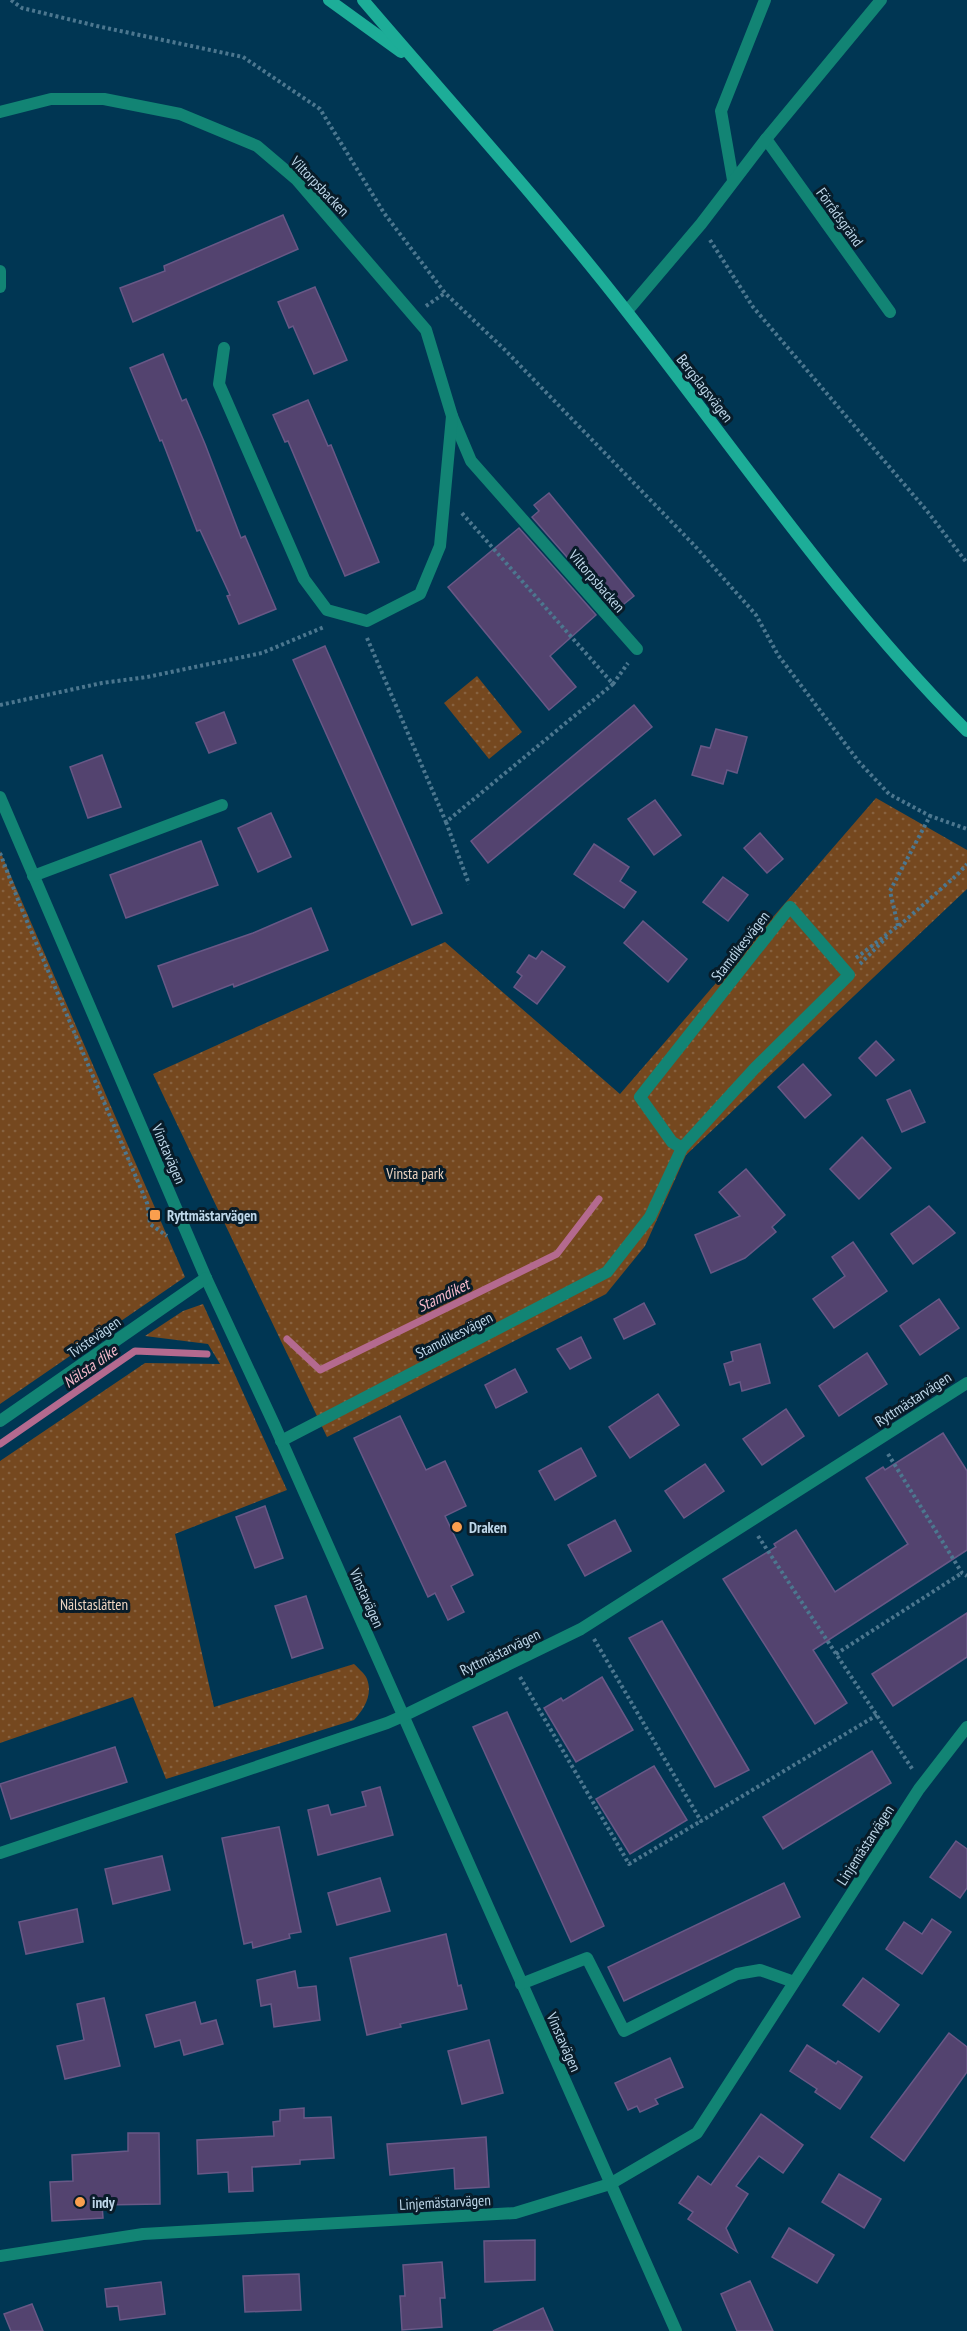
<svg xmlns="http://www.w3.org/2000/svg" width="967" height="2331" viewBox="0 0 967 2331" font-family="'PT Sans Narrow',sans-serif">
	<defs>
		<pattern id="park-dots" width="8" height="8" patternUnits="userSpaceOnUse" patternTransform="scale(1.5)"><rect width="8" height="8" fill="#75481f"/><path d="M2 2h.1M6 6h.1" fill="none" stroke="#876240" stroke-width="1.8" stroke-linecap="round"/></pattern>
	</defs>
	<rect width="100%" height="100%" fill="#003653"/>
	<g fill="url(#park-dots)">
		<polygon points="477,676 522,732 489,759 444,703"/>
		<polygon points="876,798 967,850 967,889 686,1155 645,1246 606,1294 327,1437 153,1074 445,942 620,1094"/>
		<polygon points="0,851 185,1277 0,1404"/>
		<path d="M203 1304 287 1490 175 1534 214 1707 354 1664C358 1668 365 1674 367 1679 373 1695 364 1709 354 1720L166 1779 133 1697 0 1743V1461L145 1363 220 1364 208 1344 145 1336 183 1311Z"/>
	</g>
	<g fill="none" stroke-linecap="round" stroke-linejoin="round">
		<g stroke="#b46a8f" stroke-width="7">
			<polyline points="287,1339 320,1370 557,1254 599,1199"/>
			<polyline points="0,1444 135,1351 207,1354"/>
		</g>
	</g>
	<g fill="#53436f" stroke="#685886" stroke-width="1.5">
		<polygon points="283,215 298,249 133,322 120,288 165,271 164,266"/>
		<polygon points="315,287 347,360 314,374 293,326 289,328 278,302"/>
		<polygon points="163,354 182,401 186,399 205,444 241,538 245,536 276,609 239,624 227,596 230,595 200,530 197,531 162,440 160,441 130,368"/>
		<polygon points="308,400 328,446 331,445 379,562 345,576 288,441 285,442 273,415"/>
		<polygon points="549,493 634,596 619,608 613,600 608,604 532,517 539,511 534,505"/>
		<polygon points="519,528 596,615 550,656 576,687 549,710 448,587"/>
		<polygon points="325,646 442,913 412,925 293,660"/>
		<polygon points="634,705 652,727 488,863 471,841"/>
		<polygon points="224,712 236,743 209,753 196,723"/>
		<polygon points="716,729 747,737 737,773 727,770 723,784 692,775 701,746 710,748"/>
		<polygon points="102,755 121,807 88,818 70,767"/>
		<polygon points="655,800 681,835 654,855 628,819"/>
		<polygon points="271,813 291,857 258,872 238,828"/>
		<polygon points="760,833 783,859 767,873 744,848"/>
		<polygon points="201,841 218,885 126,918 110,875"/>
		<polygon points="594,844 629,867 620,881 636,892 624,908 574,874"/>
		<polygon points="723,877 748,895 728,921 703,902"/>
		<polygon points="311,908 328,950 234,987 233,984 173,1007 158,966 253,933"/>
		<polygon points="643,921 687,959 668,982 624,943"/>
		<polygon points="542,951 565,967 537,1004 514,987 522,976 517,972 529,955 536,959"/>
		<polygon points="876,1041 894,1060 876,1076 859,1058"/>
		<polygon points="803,1064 831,1095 805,1118 778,1087"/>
		<polygon points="910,1090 925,1122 902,1132 887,1100"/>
		<polygon points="862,1137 891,1168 859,1199 830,1169"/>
		<polygon points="746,1169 785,1215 772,1227 776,1232 745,1258 711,1273 695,1235 740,1216 719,1192"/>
		<polygon points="929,1206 955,1233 913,1264 891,1234"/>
		<polygon points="853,1242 887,1291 834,1328 813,1299 845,1276 832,1257"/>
		<polygon points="939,1299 959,1328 920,1355 900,1326"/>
		<polygon points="644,1303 655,1324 624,1339 614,1319"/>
		<polygon points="581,1337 591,1358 570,1369 557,1349"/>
		<polygon points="760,1344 770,1383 742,1391 740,1382 730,1385 724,1364 733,1361 731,1352"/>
		<polygon points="867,1353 887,1384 839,1416 819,1386"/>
		<polygon points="515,1369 527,1392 496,1408 485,1385"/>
		<polygon points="658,1394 679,1425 630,1458 609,1427"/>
		<polygon points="786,1409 804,1436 762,1465 743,1439"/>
		<polygon points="400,1416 426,1470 445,1461 466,1506 445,1516 473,1575 451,1586 464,1612 448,1620 435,1593 428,1597 354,1438"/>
		<polygon points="943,1433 967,1471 967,1550 813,1650 847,1703 815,1724 723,1579 776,1547 774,1544 796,1530 835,1592 908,1544 866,1478 883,1467 885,1470"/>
		<polygon points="581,1448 596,1476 555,1500 539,1471"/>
		<polygon points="705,1464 724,1491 684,1518 665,1491"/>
		<polygon points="265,1506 283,1558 255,1568 236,1517"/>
		<polygon points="615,1520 631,1551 585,1576 568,1545"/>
		<polygon points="306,1596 323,1648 292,1658 275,1606"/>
		<polygon points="967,1613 967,1657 893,1706 872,1674"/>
		<polygon points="662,1621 749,1770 715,1787 629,1638"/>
		<polygon points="602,1677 633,1730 576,1762 544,1708 561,1698 563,1701"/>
		<polygon points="507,1712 604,1926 571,1942 473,1727"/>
		<polygon points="115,1747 127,1782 11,1819 0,1784"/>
		<polygon points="872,1751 891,1783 783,1849 763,1817"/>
		<polygon points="654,1766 687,1820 630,1854 596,1799"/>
		<polygon points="380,1787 393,1835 318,1855 308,1810 328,1805 331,1815 366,1806 362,1792"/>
		<polygon points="279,1827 301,1932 289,1934 290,1938 253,1948 252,1942 244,1944 222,1838"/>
		<polygon points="956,1841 967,1849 967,1888 960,1898 930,1877"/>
		<polygon points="162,1856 170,1890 113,1904 105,1869"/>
		<polygon points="380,1878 390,1911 337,1925 328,1893"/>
		<polygon points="784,1883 800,1917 624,2001 608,1967"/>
		<polygon points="77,1909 83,1942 26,1954 19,1922"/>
		<polygon points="932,1919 951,1932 922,1974 886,1949 904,1922 922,1934"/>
		<polygon points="446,1934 458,1986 461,1985 467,2009 400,2024 401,2027 367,2035 350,1958"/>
		<polygon points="295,1971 298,1988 316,1986 320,2020 274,2027 271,2004 261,2006 257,1980"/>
		<polygon points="863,1978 899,2005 879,2032 843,2005"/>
		<polygon points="104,1998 120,2066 65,2079 57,2046 84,2040 77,2004"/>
		<polygon points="195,2002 201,2024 216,2020 223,2044 184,2055 180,2040 155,2047 146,2015"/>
		<polygon points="949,2033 967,2047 967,2072 904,2161 871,2137"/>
		<polygon points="489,2040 503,2093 462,2104 448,2051"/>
		<polygon points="807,2045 836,2064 838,2061 862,2077 840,2109 815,2092 817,2089 790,2071"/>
		<polygon points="670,2058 683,2087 655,2099 658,2104 640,2112 637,2106 628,2110 615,2083"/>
		<polygon points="304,2108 304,2118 331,2117 334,2158 300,2160 300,2164 252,2167 253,2191 229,2192 228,2172 198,2174 197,2140 274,2136 273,2122 280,2121 280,2110"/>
		<polygon points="761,2114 803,2145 783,2173 759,2156 736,2186 748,2194 726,2228 737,2252 688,2219 693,2212 679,2203 698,2176 711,2185"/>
		<polygon points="128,2133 159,2133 160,2204 102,2205 103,2218 52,2221 50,2182 73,2181 72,2155 128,2151"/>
		<polygon points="486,2137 489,2187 455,2189 454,2168 390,2175 387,2144"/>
		<polygon points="839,2174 881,2199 864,2228 822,2202"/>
		<polygon points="789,2228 834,2255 817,2283 772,2257"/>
		<polygon points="535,2240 535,2280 485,2282 484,2241"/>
		<polygon points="442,2262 445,2298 440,2298 442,2327 402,2330 400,2296 405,2296 403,2265"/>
		<polygon points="299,2274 301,2310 245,2312 243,2276"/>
		<polygon points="750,2281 773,2331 737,2331 721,2294"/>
		<polygon points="161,2282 165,2314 120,2320 118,2306 107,2307 105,2289"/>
		<polygon points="32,2304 43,2331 11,2331 4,2314"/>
		<polygon points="543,2308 553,2331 493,2331"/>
	</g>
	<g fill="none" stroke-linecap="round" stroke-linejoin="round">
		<g stroke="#4c778f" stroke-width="4" stroke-dasharray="3 3" stroke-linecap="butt">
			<polyline points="11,0 22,8 97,26 243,57 320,109 384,213 445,293 505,350 694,545 756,615 778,655 859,762 889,794 930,816"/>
			<polyline points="710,240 753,307 927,511 967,563"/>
			<polyline points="426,306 445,293"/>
			<polyline points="367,638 446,822 613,684 461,512"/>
			<polyline points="613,684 628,663"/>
			<polyline points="0,705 102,683 147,677 262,653 324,627"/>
			<polyline points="446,822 469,884"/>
			<polyline points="0,853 20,905 147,1203 150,1224 167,1236"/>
			<polyline points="898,926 890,891 930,816 967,829"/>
			<polyline points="899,926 958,874 967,864"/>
			<polyline points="856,958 898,926"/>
			<polyline points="860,964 887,937"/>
			<polyline points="888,1454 962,1573 967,1576"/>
			<polyline points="758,1536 913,1770"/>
			<polyline points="594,1639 701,1821 877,1715"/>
			<polyline points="836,1654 962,1573"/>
			<polyline points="520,1677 629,1864 701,1821"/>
		</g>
		<g stroke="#128474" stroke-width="12">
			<polyline points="881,0 766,139 890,312"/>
			<polyline points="733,180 721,111 765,0"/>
			<polyline points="627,311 701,224 766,139"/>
			<polyline points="452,416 471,461 637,649"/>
		</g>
		<g stroke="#128474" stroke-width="12">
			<polyline points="0,112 51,99 104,99 180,114 257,146 297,180 426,330 452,416 440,546 420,594 367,621 327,610 304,579 219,384 224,348"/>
			<polyline points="0,271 0,287"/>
			<polyline points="0,797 206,1278 274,1424 676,2331"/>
			<polyline points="33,876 222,805"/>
			<polyline points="0,1421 206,1278"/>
			<polyline points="281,1441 607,1272 650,1217 682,1148 755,1068 849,975 790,907 640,1097 672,1142 682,1148"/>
			<polyline points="0,1853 387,1723 403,1716 581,1629 967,1383"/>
			<polyline points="521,1984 587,1958 624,2031 737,1974 760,1970 794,1982"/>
			<polyline points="0,2256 143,2234 515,2213 610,2184 697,2133 919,1789 967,1727"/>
		</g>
		<g stroke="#1dad98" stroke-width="12">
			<polyline points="329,0 401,52"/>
			<path d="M363 0C452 104 544 205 628 313 738 453 841 605 967 731"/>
		</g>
	</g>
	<g fill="#fa9f4e" stroke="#081c29" stroke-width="2">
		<rect x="149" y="1209" width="12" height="12" rx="3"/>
		<circle cx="457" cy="1527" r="6"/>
		<circle cx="80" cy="2202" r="6"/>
	</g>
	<g text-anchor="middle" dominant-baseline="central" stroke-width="6" stroke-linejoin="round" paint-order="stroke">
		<g font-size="15" fill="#bed7e9" stroke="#081c29">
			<text transform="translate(320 186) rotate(46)">Viltorpsbacken</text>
			<text transform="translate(840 217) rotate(54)">Förrådsgränd</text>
			<text transform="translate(705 388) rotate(52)">Bergslagsvägen</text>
			<text transform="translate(597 581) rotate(49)">Viltorpsbacken</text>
			<text transform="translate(740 946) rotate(-52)">Stamdikesvägen</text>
			<text transform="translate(169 1154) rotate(67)">Vinstavägen</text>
			<text transform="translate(454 1335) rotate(-27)">Stamdikesvägen</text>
			<text transform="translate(94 1337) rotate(-35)">Tvistevägen</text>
			<text transform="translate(913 1399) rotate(-33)">Ryttmästarvägen</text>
			<text transform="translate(367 1598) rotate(66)">Vinstavägen</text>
			<text transform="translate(500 1652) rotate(-26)">Ryttmästarvägen</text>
			<text transform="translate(865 1845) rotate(-57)">Linjemästarvägen</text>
			<text transform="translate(564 2042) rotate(66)">Vinstavägen</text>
			<text transform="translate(445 2202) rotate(-3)">Linjemästarvägen</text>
		</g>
		<g font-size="15" fill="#edd5c2" stroke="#081c29">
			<text x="415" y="1173">Vinsta park</text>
			<text x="94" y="1604">Nälstaslätten</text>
		</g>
		<g font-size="15" font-weight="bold" fill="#bed7e9" stroke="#081c29" text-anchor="start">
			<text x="167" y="1215">Ryttmästarvägen</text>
			<text x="469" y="1527">Draken</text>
			<text x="92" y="2202">indy</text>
		</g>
		<g font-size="16" font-style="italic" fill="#f6b9cb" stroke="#081c29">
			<text transform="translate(443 1295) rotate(-26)">Stamdiket</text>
			<text transform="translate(90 1366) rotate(-35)">Nälsta dike</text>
		</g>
	</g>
</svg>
